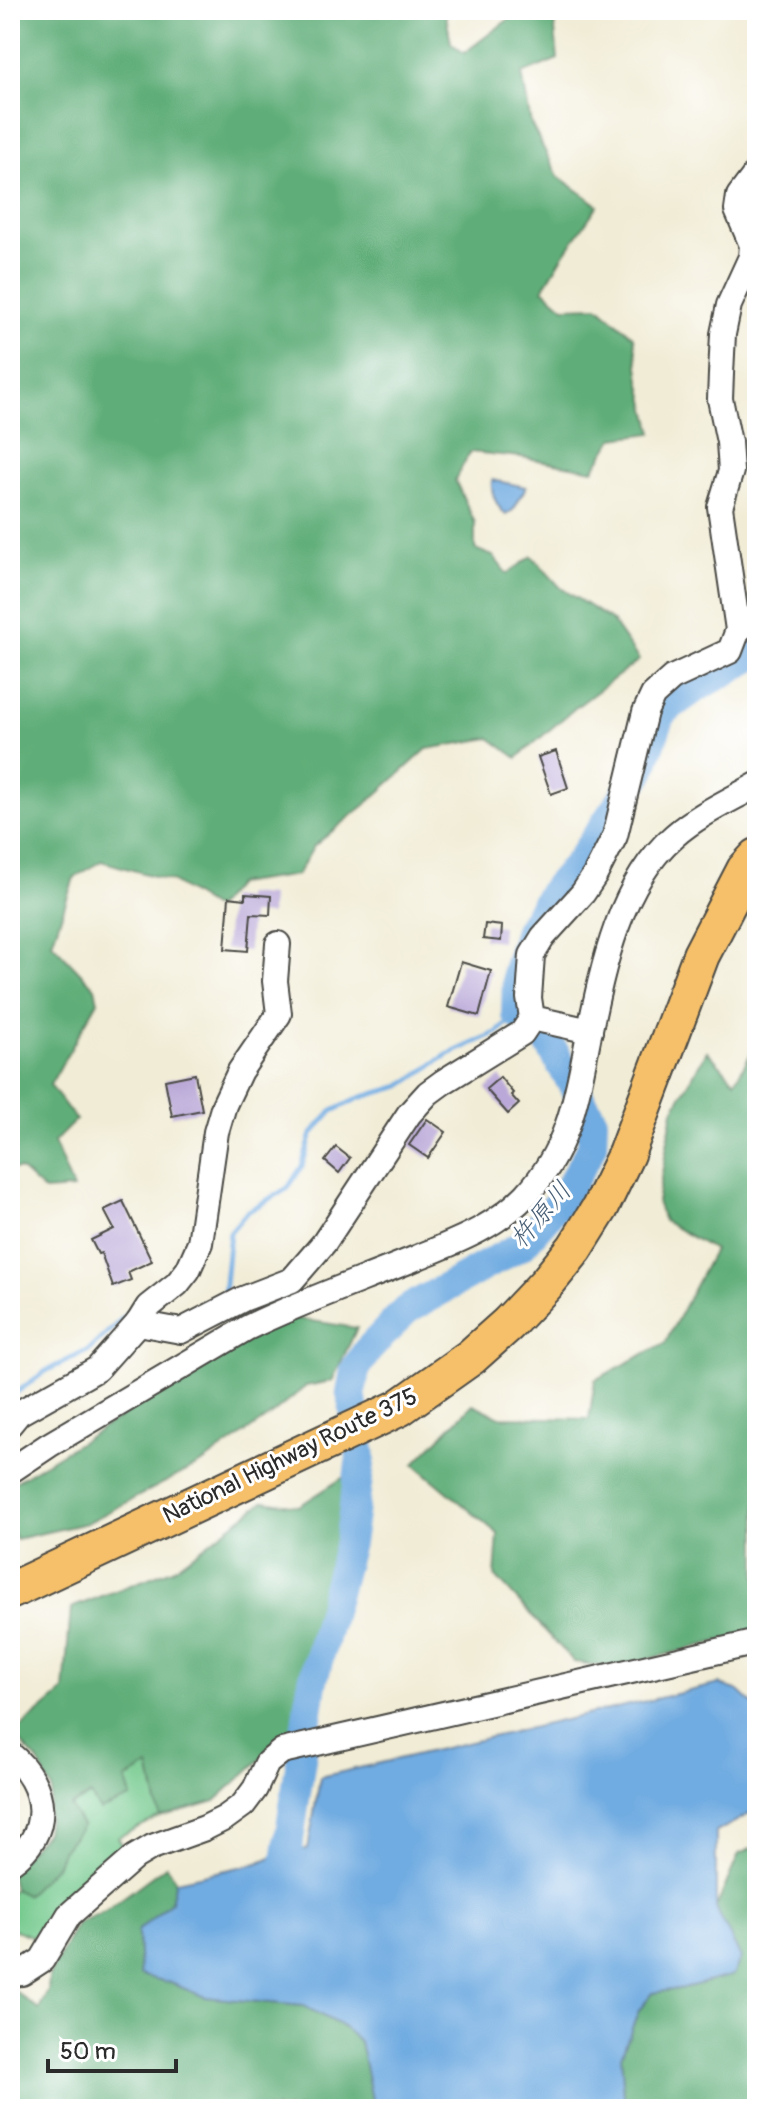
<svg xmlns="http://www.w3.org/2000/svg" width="767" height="2119" viewBox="0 0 767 2119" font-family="Pangolin,'Klee One',sans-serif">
	<rect width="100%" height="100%" fill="#fff"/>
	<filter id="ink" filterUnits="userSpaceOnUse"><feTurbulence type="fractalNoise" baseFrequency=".0125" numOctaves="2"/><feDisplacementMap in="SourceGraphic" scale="16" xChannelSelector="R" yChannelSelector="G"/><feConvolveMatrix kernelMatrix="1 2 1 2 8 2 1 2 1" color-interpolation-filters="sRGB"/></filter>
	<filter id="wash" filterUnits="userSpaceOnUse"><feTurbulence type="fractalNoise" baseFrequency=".006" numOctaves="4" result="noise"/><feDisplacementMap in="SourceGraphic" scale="32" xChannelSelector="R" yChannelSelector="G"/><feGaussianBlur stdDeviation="1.8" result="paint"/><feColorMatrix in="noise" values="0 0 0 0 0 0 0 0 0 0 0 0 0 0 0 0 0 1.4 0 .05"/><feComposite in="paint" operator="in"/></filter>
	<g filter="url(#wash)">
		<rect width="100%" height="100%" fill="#f1ecd5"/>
		<polygon fill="#73c98d" stroke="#4f7a5c" stroke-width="2" points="149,1766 160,1817 118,1837 126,1852 33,1937 10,1928 10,1892 14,1889 26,1894 56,1866 62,1851 82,1826 69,1807 91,1795 131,1798 126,1779"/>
		<g fill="#5ead78" stroke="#446c52" stroke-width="2">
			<polygon points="10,10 445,10 451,43 464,53 521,10 553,10 558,59 522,74 531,124 558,176 598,205 563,256 543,289 564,307 598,306 634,337 640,380 653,433 614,438 593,470 521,457 470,452 455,480 475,523 475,549 493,556 507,574 532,556 561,588 612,621 639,660 575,708 517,758 490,738 427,749 365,805 314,846 297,875 236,884 215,909 171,881 101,861 74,878 52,943 95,988 98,1001 50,1085 76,1120 54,1142 73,1189 44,1191 20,1169 10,1169"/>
			<polygon points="757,1043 757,1660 735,1637 613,1668 574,1662 495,1576 498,1534 414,1464 473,1404 500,1417 589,1419 595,1380 665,1343 714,1250 664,1221 657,1202 673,1110 707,1051 735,1081"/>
			<polygon points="293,1318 357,1328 332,1381 306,1386 271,1415 204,1462 87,1523 16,1539 10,1528 10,1485 235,1347"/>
			<polygon points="350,1473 338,1547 295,1728 215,1801 160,1817 149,1766 126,1779 131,1798 100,1810 90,1795 70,1806 82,1826 62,1851 56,1866 26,1895 14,1889 10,1873 46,1832 52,1789 37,1760 13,1734 64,1691 71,1608 175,1568 264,1501 299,1506"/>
			<polygon points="757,1846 757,2109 625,2109 621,2056 639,2010 653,1993 684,1988 733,1975 741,1958 716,1908 739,1854"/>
			<polygon points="166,1866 176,1881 171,1902 138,1931 140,1975 171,1983 205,1997 304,2006 340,2025 360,2041 374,2109 10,2109 10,1987 39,2010 48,1991 49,1976 77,1923 105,1911"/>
		</g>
		<g fill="#70abe1" stroke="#4e6b86" stroke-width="2">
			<path d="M492 480 526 487 514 509 506 515C497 507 490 492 492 480Z"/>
			<polygon points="719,1684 739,1691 757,1708 757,1810 716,1832 716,1908 741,1958 733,1975 684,1988 653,1993 639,2010 621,2056 625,2109 374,2109 360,2041 340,2025 304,2006 205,1997 171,1983 140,1975 138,1931 171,1902 176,1881 258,1863 287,1850 308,1849 320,1777"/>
		</g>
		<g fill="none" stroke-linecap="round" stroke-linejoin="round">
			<g stroke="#70abe1" stroke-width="5">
				<polyline points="170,1320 224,1294 230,1232 247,1212 288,1188 302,1166 312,1134 331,1112 359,1098 401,1086 447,1055 498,1032 516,1013"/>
				<polyline points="10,1397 46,1371 89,1350 129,1312 137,1314"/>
			</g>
			<polyline stroke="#70abe1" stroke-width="30" points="286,1861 312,1684 349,1543 361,1457 351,1393 355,1370 367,1351 406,1310 522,1245 563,1198 592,1147 593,1120 546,1038 516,1013 517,971 529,930 551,894 579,862 641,771 662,712 694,689 757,654"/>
		</g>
		<g id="blocks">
			<g fill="#baa9d8">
				<polygon points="556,751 568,788 551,794 538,757"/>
				<polygon points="245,894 271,896 270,915 251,914 248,951 225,949 229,897 245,899"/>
				<polygon points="485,924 502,926 501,941 483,939"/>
				<polygon points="461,962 491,971 479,1016 448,1007"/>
				<polygon points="195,1074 202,1110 172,1116 165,1080"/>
				<polygon points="500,1077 513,1093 511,1095 519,1104 508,1114 486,1089"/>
				<polygon points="427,1119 446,1132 428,1158 409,1145"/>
				<polygon points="336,1147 350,1158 339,1173 325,1161"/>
				<polygon points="123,1201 152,1261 128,1272 131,1280 113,1287 101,1253 98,1254 91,1240 114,1229 104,1210"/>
			</g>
		</g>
	</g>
	<g filter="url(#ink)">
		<use href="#blocks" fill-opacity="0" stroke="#494844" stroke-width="2"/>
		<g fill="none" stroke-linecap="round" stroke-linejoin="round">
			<g stroke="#494844" stroke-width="28">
				<g id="minor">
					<polyline points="738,630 757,615"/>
					<polyline points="590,1031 532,1018 529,998 532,955 543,937 583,893 595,875 615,836 645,712 653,695 672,678 730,651 738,630 720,507 731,471 729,442 720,399 721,374 723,334 729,305 751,257 752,245 737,210 739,196 757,172"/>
					<polyline points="138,1323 181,1331 243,1299 292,1280 324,1243 409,1114 428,1093 443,1082 522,1033 532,1018"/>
					<polyline points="10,1424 19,1413 97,1369 138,1323 148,1307 177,1284 188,1270 200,1243 216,1132 224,1105 240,1071 279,1014 275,981 278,944"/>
					<path d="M10 1471 49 1445 247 1328C302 1301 360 1281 416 1258 457 1241 494 1228 526 1195 570 1148 577 1094 589 1034 603 966 620 883 674 836 699 814 729 801 757 785"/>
					<path d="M10 1754C48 1785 53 1834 10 1863"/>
					<polyline points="10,1974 22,1973 42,1960 69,1915 135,1857 152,1847 205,1828 225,1818 243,1805 255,1789 267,1763 282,1751 749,1644"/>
				</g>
			</g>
			<g stroke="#494844" stroke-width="40">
				<polyline id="highway" points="10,1591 399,1408 471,1357 508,1324 546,1284 575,1248 600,1208 626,1154 701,955 745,870 757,857"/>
			</g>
			<use href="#minor" stroke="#fff" stroke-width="24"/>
			<use href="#highway" stroke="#f6c06b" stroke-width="36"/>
		</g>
	</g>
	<g text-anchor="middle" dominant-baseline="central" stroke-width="6" stroke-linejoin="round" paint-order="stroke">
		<g font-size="24" fill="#2b2b2b" stroke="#fff">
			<text transform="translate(290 1456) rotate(-26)">National Highway Route 375</text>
		</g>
		<g font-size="26" font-style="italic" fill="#475e74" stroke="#fff">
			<text transform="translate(541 1215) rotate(-49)">杵原川</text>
		</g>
	</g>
	<rect width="767" height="2119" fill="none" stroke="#fff" stroke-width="40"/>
	<path d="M48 2059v12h128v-12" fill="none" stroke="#2b2b2b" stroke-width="4"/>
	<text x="60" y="2059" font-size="24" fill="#2b2b2b" stroke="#ffffff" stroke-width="6" paint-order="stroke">50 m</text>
</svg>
